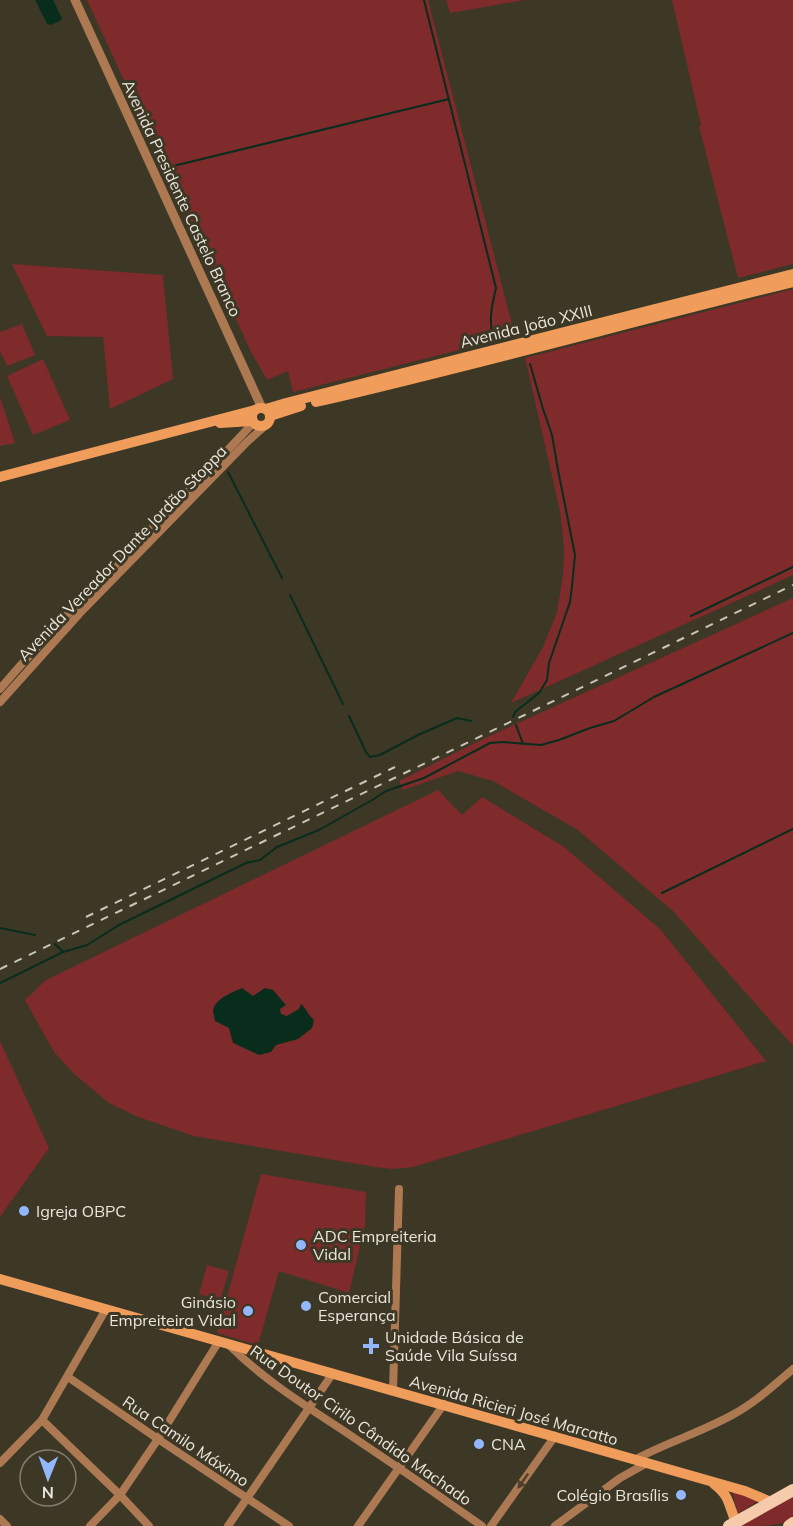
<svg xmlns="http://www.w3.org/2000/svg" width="793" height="1526" viewBox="0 0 793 1526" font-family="Mulish,sans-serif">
	<rect width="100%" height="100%" fill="#3d3726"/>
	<g fill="#7f2a2b">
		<polygon points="87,0 428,0 515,336 293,392 288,371 267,380 251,352 219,282 207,261"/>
		<polygon points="446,0 525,0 450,13"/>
		<polygon points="672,0 793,0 793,264 738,278 699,126 701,125"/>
		<polygon points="12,264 163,275 173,379 110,409 103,337 47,336"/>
		<polygon points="793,289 793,575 511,703 543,647 557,612 563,575 564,548 560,511 525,358"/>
		<polygon points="22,324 35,355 7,366 0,351 0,332"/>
		<polygon points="43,359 70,420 33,435 7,376"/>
		<polygon points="0,397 15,443 0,446"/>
		<polygon points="793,598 793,1046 674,912 578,830 493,781 458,771 403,790 399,781 485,738"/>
		<polygon points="438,790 462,815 482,797 564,847 660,929 766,1061 413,1167 393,1169 375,1167 194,1136 138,1117 109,1103 74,1074 54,1052 25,1000 46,980"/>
		<polygon points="0,1041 49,1148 0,1217"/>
		<polygon points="261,1174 366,1192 365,1225 349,1293 279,1271 258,1345 217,1333"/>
		<polygon points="207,1265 229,1271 220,1300 199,1294"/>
		<polygon points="732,1490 761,1499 738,1514"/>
		<path d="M793 1496V1520C777 1526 759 1526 741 1526Z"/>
	</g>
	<g fill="#082d1c">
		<polygon points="35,0 53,0 62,18 60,21 51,25 47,24"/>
		<path d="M242 988 253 996 265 988 273 990 286 1005 280 1009 281 1014 287 1016 299 1009 301 1004C306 1008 308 1015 314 1020L312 1028 298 1039 276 1045 271 1052 259 1055 233 1043 229 1028 215 1021C215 1019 213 1013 213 1011 214 999 233 992 242 988Z"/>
	</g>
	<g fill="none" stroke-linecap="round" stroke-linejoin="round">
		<g stroke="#082d1c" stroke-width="2">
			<path d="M424 0 496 288C491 309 489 319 493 340"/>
			<polyline points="169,167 449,99"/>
			<polyline points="228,472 282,578"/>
			<polyline points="290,595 343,704"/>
			<polyline points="691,616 793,567"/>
			<polyline points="349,716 366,752 370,757 380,755 418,735 457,718 471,721"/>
			<polyline points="513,717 515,712 539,693 547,680 549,663 570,602 572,586 575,555 558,470 552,435 543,409 530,364"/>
			<polyline points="516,725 523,744"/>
			<polyline points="662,893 793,829"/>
			<polyline points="0,928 35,935"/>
			<polyline points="55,944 63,952"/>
			<polyline points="0,983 63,952 87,945 119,925 246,863 260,860 277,847 319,830 374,799 386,791 424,778 490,743 503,742 541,745 559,740 590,728 614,721 654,697 793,633"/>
		</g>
		<g stroke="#ad7952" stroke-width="8">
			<path d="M0 689C79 596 171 513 253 423"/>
			<polyline points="0,702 80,613 247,442 266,425"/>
			<path d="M230 1346C264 1380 306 1406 347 1433 392 1463 437 1494 482 1526"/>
			<polyline points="68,1377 158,1439 289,1526"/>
			<polyline points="393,1391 399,1189"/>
			<polyline points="42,1420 120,1495 149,1526"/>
			<path d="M636 1459C668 1442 702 1432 734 1414 756 1402 774 1385 793 1369"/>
			<polyline points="0,1463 42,1420 106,1309"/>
			<polyline points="0,1519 7,1526"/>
			<polyline points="90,1526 120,1495 158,1439 219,1341"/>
			<polyline points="228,1526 333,1373"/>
			<polyline points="358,1526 444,1404"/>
			<polyline points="491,1526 555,1436"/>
			<polyline points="555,1526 620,1478 647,1463"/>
		</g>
		<polyline stroke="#ad7952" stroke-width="9" points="75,0 262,408"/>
		<g stroke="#f09d5c" stroke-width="10">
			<path d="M316 402C476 365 634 321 793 282"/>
			<circle cx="261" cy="417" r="9"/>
			<polyline points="266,409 286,403 793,274"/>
			<polyline points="270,416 301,406"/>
			<polyline points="220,423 252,421"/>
			<polyline points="0,477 255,410"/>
			<polyline points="0,1279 745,1491 771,1502"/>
			<path d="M714 1484C730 1496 728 1504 736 1522"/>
		</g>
		<g stroke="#f6cbac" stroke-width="12">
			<polyline points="729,1526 793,1490"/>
			<polyline points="789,1526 793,1523"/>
		</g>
		<g stroke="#c8c4b8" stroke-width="2" stroke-dasharray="8 8" stroke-linecap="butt">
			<polyline points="86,917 395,767"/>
			<polyline points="0,969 793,585"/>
		</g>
	</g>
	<defs><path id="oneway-solid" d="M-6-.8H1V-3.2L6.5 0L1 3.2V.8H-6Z" transform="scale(1.5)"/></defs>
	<use fill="#4e412d" href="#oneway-solid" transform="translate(523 1481) rotate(125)"/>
	<g fill="#92b7fd" stroke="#3d3726" stroke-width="2">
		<circle cx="24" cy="1211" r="6"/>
		<circle cx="301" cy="1245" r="6"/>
		<circle cx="306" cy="1306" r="6"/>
		<circle cx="248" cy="1311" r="6"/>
		<path d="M368 1337h6v6h6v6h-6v6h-6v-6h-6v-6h6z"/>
		<circle cx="479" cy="1444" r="6"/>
		<circle cx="681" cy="1495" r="6"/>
	</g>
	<g text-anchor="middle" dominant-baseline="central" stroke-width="6" stroke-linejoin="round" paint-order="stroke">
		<g font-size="16" fill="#e9e6db" stroke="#3d3726">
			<text transform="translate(182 198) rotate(65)">Avenida Presidente Castelo Branco</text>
			<text transform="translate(526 326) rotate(-14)">Avenida João XXIII</text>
			<text transform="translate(122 553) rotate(-46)">Avenida Vereador Dante Jordão Stoppa</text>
			<text transform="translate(514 1410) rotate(16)">Avenida Ricieri José Marcatto</text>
			<text transform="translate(361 1425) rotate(35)">Rua Doutor Cirilo Cândido Machado</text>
			<text transform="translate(186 1441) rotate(34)">Rua Camilo Máximo</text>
		</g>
		<g font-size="16" fill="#e9e6db" stroke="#3d3726" text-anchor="start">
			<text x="36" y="1211">Igreja OBPC</text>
			<text x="313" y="1236">ADC Empreiteria<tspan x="313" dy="18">Vidal</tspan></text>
			<text x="318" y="1297">Comercial<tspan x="318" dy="18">Esperança</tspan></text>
			<text x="236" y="1302" text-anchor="end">Ginásio<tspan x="236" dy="18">Empreiteira Vidal</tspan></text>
			<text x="385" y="1337">Unidade Básica de<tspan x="385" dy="18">Saúde Vila Suíssa</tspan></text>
			<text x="491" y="1444">CNA</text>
			<text x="669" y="1495" text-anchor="end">Colégio Brasílis</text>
		</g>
	</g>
	<g transform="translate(48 1478) rotate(181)"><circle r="28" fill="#3d3726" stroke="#827d6e" stroke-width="1.5"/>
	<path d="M0-4.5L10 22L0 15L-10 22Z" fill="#92b7fd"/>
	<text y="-9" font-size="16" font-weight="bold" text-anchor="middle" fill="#e9e6db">N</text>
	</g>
</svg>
